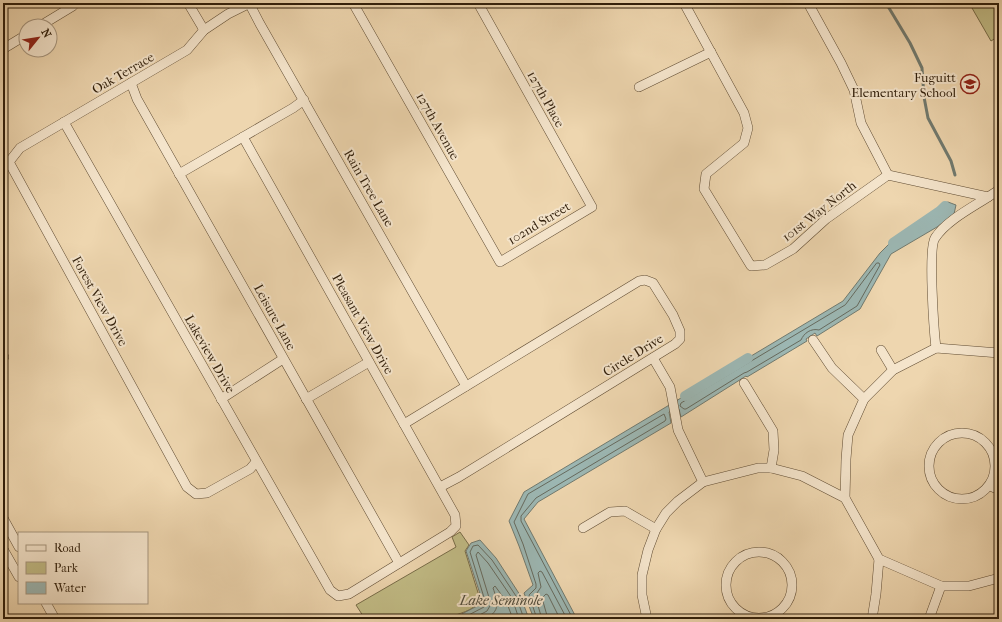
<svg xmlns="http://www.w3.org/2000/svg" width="1002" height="622" viewBox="0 0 1002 622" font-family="'IM FELL French Canon',serif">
	<rect width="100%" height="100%" fill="#eed6af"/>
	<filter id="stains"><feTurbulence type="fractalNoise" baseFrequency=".005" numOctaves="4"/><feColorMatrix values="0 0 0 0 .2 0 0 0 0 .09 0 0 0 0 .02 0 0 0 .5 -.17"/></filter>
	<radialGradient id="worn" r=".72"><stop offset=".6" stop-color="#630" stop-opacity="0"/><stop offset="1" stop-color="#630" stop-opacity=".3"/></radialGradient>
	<g fill="#c1bb85" stroke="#786c48">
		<polygon points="981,3 999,3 999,36 991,41 972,8"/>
		<path d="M460 532 469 545 465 551 480 599C475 612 457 613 446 619H365L356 605 456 547 452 537Z"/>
	</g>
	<g fill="#9cb7b3" stroke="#717a6f">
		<path d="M948 202 956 205 954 214 937 227 891 254 860 309 817 336 815 333 806 339 807 341 747 377 746 376 681 417 679 409 669 412 671 423 538 502 524 519 577 619H534L524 593 533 585 519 546 509 521 524 492 843 301 880 253 889 244 933 218C940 209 933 206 948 202Z"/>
		<polygon points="480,540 496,558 520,595 529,619 452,619 483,603 466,551 471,543"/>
	</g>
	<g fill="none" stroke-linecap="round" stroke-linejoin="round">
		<g stroke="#666a5e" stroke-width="1">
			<path d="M877 263H879L880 265 857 306 819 330C811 328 804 333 801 340L747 372 744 373 686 409H684L680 406 681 403 845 305Z"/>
			<polyline points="461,619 484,607 486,604 470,552 473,546 478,545 492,560 516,596 524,619"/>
			<polyline points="472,619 487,611 491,604 476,555 478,552 488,563 512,598 519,619"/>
			<path d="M485 619C501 611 498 602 493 588L495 586 506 601 513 619"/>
			<polyline points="537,619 529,595 536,588 536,584 523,544 514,522 528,494 664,414 666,419 665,421 536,498 521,516 521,521 573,619"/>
			<polyline points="542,619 535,596 541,587 538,573 540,571 542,572 567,619"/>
			<polyline points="548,619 542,598 546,594 548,595 560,619"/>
		</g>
		<polyline stroke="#717a6f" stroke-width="3" points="886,3 910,43 922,68 924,97 928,118 951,161 955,175"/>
		<g stroke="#9cb7b3" stroke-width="10">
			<polyline points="893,243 940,211 945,206"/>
			<polyline points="685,396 748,358"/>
		</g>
		<g stroke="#604c33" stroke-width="10">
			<g id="street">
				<polyline points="188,3 204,30"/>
				<polyline points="249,3 260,24 466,386"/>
				<polyline points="250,3 228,14 204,30 187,50 20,148 9,162 187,487 196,494 207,493 250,469 256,462"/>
				<polyline points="353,3 500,262 592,207 478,3"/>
				<polyline points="684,3 744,113 748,128 744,143 706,174 704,189 751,266 765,265 793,249 826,219 888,175"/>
				<polyline points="808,3 841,63 854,90 861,123 888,175 988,197 999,190"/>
				<polyline points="40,26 73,6 72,3"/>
				<polyline points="3,49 26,35"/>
				<polyline points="131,83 137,99 399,563"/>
				<polyline points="639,87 711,52"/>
				<polyline points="64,122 330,590 338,596 349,594 450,532 456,526 455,515 243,137"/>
				<polyline points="179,174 293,108 304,100"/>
				<polyline points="813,340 832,368 864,399"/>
				<path d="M936 348C934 331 928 248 935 238 946 221 971 208 988 197"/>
				<polyline points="881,350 893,370"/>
				<polyline points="999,353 936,348 893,370 864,399 848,435 846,459 845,498 879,559 941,586 969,586 999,578"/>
				<polyline points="3,358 4,357"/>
				<polyline points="653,358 670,387 678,430 703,482"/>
				<polyline points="744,383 773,431 774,450 771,468"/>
				<polyline points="221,399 283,359"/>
				<polyline points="306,399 369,362"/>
				<polyline points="404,424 639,281 645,280 653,283 673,315 680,331 680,339 675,344 459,477 440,487"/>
				<circle cx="962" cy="466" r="33"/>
				<polyline points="990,486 999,490"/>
				<polyline points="3,518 19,547"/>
				<polyline points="583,528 610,512 625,511 656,529"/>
				<polyline points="3,549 19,577"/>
				<circle cx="759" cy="585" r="33"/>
				<polyline points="46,603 55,619"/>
				<polyline points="647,619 642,595 642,575 648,550 656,529 666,513 678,501 703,482 758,468 771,468 802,476 845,498"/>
				<polyline points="872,619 876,594 879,559"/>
				<polyline points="929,619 941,586"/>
			</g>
		</g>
		<use href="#street" stroke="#f4e4cb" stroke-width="9"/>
	</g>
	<defs>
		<g id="school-ring" transform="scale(1)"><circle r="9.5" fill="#f4e4cb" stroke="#8f2418" stroke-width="1.5"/><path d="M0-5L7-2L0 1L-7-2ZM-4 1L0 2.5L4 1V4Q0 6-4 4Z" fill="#8f2418"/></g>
	</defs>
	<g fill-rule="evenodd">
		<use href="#school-ring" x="970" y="84"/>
	</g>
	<g text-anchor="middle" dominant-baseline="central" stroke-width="4" stroke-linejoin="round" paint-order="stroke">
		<g font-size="13" fill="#301e0a" stroke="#f4e4cb">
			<text transform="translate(123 73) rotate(-30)">Oak Terrace</text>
			<text transform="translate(546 99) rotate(61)">127th Place</text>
			<text transform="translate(438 126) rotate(61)">127th Avenue</text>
			<text transform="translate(369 188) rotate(60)">Rain Tree Lane</text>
			<text transform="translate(819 211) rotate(-38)">101st Way North</text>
			<text transform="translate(539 223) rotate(-31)">102nd Street</text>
			<text transform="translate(100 301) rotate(61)">Forest View Drive</text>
			<text transform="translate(275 317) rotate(61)">Leisure Lane</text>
			<text transform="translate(363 324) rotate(61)">Pleasant View Drive</text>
			<text transform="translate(210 354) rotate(60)">Lakeview Drive</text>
			<text transform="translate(633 355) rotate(-32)">Circle Drive</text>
		</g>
		<g font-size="13" fill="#301e0a" stroke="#f4e4cb" text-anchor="end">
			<text x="956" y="77">Fuguitt<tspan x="956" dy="15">Elementary School</tspan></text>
		</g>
		<g font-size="14" font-style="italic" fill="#504c3d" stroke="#f4e4cb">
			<text x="501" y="600">Lake Seminole</text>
		</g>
	</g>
	<rect width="1002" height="622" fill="none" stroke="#eed6af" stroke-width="16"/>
	<rect x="4" y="4" width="994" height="614" fill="none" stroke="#301e0a" stroke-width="2"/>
	<rect x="8" y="8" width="986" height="606" fill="none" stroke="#301e0a"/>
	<rect x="18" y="532" width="130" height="72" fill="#f4e4cb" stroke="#a6957e"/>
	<rect x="26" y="545" width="20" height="6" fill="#f4e4cb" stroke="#a6957e"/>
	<text x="54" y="552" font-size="12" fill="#301e0a">Road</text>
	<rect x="26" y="562" width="20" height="12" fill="#c1bb85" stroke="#a6957e"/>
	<text x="54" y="572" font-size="12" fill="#301e0a">Park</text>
	<rect x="26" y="582" width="20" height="12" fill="#9cb7b3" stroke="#a6957e"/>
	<text x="54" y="592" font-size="12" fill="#301e0a">Water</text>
	<g transform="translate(38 38) rotate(60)"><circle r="19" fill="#f4e4cb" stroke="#a6957e"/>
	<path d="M0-3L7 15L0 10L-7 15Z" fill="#8f2418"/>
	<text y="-6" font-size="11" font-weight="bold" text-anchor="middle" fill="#301e0a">N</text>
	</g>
	<rect width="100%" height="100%" filter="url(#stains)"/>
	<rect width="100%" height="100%" fill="url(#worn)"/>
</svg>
